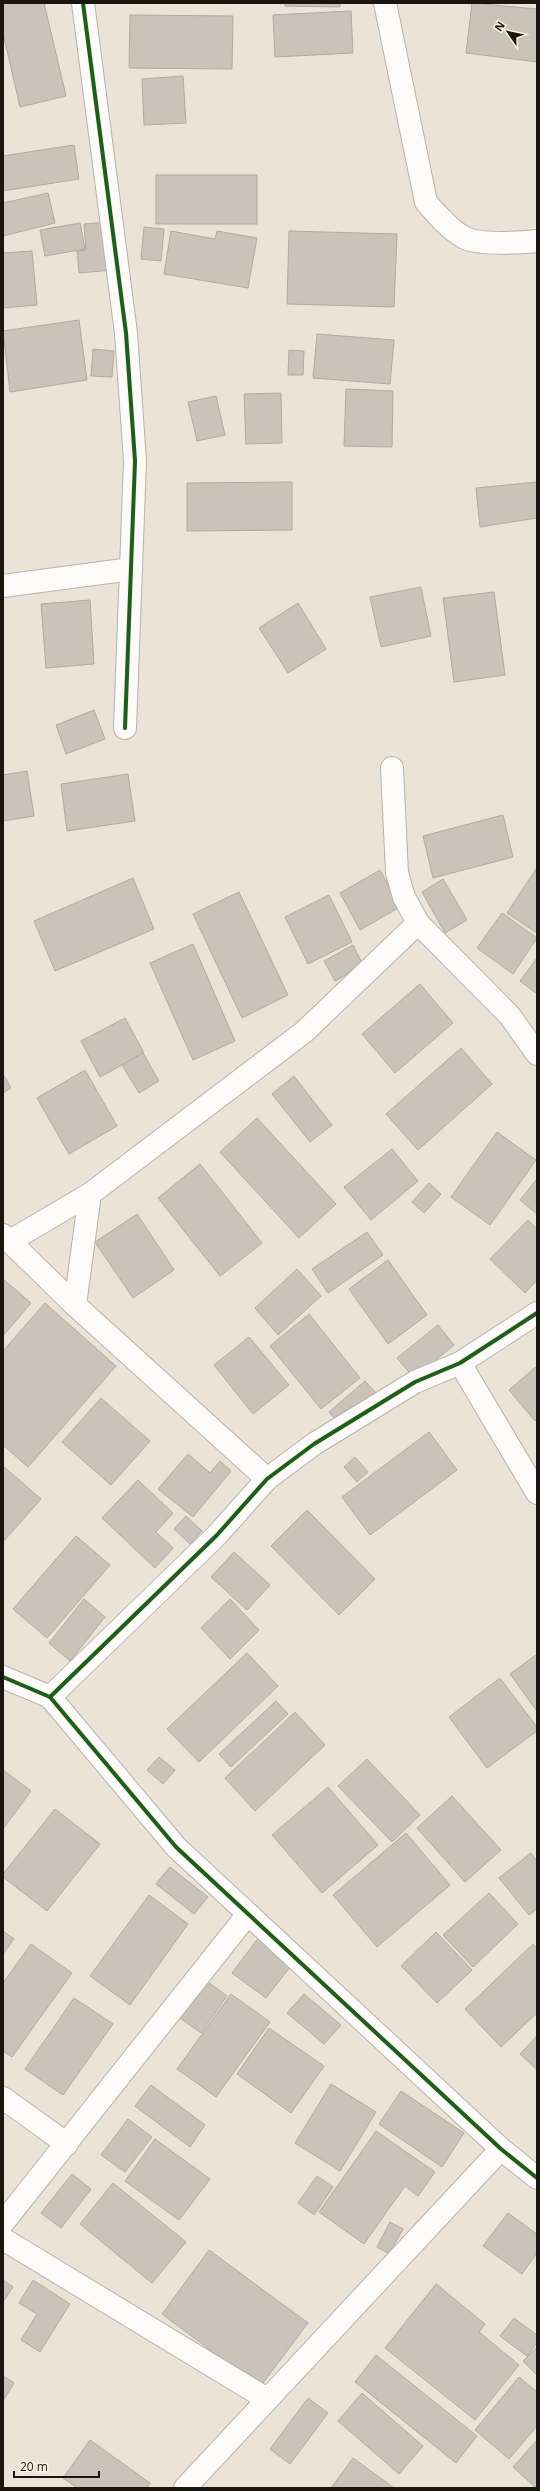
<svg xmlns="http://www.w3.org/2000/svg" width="540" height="2491" viewBox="0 0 540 2491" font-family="'Open Sans',sans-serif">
	<rect width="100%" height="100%" fill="#ebe3d7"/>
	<g fill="#c9c3ba" stroke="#b0aaa1">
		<polygon points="3,3 44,3 66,96 20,107 3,33"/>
		<polygon points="285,3 340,3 340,7 285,6"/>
		<polygon points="472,3 537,9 537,62 466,53"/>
		<polygon points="351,11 353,53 275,57 273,15"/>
		<polygon points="130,15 233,16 232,69 129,68"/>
		<polygon points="183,76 186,123 144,125 142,79"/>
		<polygon points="74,145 79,179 3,191 3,156"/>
		<rect x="156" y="175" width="101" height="49"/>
		<polygon points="48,193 55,223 3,236 3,203"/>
		<polygon points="109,222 113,270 79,273 77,251 86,250 84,224"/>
		<polygon points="80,223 85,249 45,256 40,230"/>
		<polygon points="144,227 164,229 161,261 141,259"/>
		<polygon points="171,231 215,239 217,231 257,238 248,288 164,274"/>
		<polygon points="289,231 397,234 394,307 287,304"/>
		<polygon points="32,251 37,305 3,308 3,253"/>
		<polygon points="79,320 87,380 10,392 3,331"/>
		<polygon points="317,334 394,340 390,384 313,378"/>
		<polygon points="93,349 114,351 112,377 91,376"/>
		<polygon points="289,350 304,351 303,375 288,375"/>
		<polygon points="346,389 393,391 392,447 344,446"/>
		<polygon points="281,393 282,443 246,444 244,394"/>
		<polygon points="216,396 225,435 197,441 188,402"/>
		<polygon points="292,482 292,530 187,531 187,483"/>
		<polygon points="537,482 537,518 480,527 476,488"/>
		<polygon points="421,587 431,636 381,647 370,597"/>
		<polygon points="494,592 505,675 454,682 443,598"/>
		<polygon points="90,600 94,664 46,668 41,604"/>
		<polygon points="298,603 326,649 288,673 259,628"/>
		<polygon points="94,710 105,739 66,754 56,725"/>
		<polygon points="27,771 34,816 3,821 3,775"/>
		<polygon points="128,774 135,821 67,831 61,784"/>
		<polygon points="503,815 513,857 433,878 423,836"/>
		<polygon points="536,869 537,869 537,933 507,913"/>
		<polygon points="380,870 400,907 360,930 340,893"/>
		<polygon points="133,878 154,929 55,971 34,921"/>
		<polygon points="443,879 467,920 445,933 422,892"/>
		<polygon points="239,892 288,995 242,1018 193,914"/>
		<polygon points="329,895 352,942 308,964 285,917"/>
		<polygon points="502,913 537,938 513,974 477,948"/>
		<polygon points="193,944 235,1041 193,1060 150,963"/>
		<polygon points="353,945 363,965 335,981 324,961"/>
		<polygon points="537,958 537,994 520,981"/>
		<polygon points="420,984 453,1023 395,1073 362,1034"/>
		<polygon points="125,1018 144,1053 100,1077 81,1041"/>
		<polygon points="461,1048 492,1084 418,1150 386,1114"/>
		<polygon points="143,1053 159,1081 139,1093 122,1065"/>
		<polygon points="85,1070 117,1126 69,1154 37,1098"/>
		<polygon points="3,1074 11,1088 3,1093"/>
		<polygon points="294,1076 332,1125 310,1142 272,1094"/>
		<polygon points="257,1118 336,1204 299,1238 220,1152"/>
		<polygon points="497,1132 536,1160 490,1225 451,1197"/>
		<polygon points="392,1149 418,1181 371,1220 344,1187"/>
		<polygon points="200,1164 262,1243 220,1276 158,1198"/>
		<polygon points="537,1179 537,1214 520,1200"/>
		<polygon points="429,1183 441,1194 424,1213 412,1202"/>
		<polygon points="137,1214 174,1270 133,1298 95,1242"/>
		<polygon points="528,1220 537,1229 537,1280 525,1293 490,1259"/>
		<polygon points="367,1232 383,1255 328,1293 312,1269"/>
		<polygon points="388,1260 427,1315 388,1344 349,1289"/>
		<polygon points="297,1269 321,1296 278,1335 255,1308"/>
		<polygon points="3,1279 31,1303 3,1336"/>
		<polygon points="45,1303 116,1366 28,1467 3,1445 3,1351"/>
		<polygon points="309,1314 360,1378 321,1409 270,1346"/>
		<polygon points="438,1325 454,1345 414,1378 397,1358"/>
		<polygon points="249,1337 289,1385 253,1414 214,1365"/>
		<polygon points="537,1366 537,1419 535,1421 509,1390"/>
		<polygon points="365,1381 376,1393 340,1424 329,1412"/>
		<polygon points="101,1398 150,1441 111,1485 62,1442"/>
		<polygon points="429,1432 457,1470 370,1535 342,1497"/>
		<polygon points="188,1454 210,1473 220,1461 231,1471 193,1517 158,1489"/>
		<polygon points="355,1457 368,1472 357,1482 344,1467"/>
		<polygon points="3,1466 41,1499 3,1542"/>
		<polygon points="138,1480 173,1513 156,1532 173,1548 155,1568 102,1518"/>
		<polygon points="307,1510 375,1579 339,1615 271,1546"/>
		<polygon points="186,1516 202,1531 190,1544 174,1529"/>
		<polygon points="76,1536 110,1565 47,1638 13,1609"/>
		<polygon points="234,1552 270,1585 247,1610 211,1577"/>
		<polygon points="84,1599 105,1617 70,1661 49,1643"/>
		<polygon points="230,1599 259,1630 230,1659 201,1628"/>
		<polygon points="247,1653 278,1686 199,1762 167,1729"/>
		<polygon points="537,1654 537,1711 510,1674"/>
		<polygon points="500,1678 537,1727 537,1731 487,1768 449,1717"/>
		<polygon points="276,1701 288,1714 231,1767 219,1754"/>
		<polygon points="295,1712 325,1745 255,1811 225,1778"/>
		<polygon points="159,1757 175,1770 163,1784 147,1770"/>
		<polygon points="367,1759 420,1815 392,1842 338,1786"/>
		<polygon points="3,1770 31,1791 3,1829"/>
		<polygon points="328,1787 378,1845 322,1893 272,1835"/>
		<polygon points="452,1796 501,1850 465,1882 417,1828"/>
		<polygon points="55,1809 100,1844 47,1911 3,1877 3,1874"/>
		<polygon points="406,1833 450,1885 377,1947 333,1895"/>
		<polygon points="531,1853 537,1861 537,1909 529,1915 499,1878"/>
		<polygon points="170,1867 208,1897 194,1914 156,1884"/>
		<polygon points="489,1893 518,1924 473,1967 443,1935"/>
		<polygon points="149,1895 188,1924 130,2005 90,1976"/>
		<polygon points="3,1931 14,1939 3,1954"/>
		<polygon points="436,1932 472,1970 437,2003 401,1966"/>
		<polygon points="259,1937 293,1963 266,1998 232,1973"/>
		<polygon points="31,1944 72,1973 12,2057 3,2051 3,1983"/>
		<polygon points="533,1944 537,1948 537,2013 501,2047 465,2009"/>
		<polygon points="205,1980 227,1996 201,2033 179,2017"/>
		<polygon points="231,1994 270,2022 216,2097 177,2069"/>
		<polygon points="304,1994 341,2025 324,2044 287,2013"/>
		<polygon points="74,1998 113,2024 63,2095 25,2069"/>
		<polygon points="269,2028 324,2066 291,2113 237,2074"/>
		<polygon points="537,2036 537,2070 520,2054"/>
		<polygon points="331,2084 376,2112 340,2171 295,2143"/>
		<polygon points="151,2085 205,2125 190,2147 135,2106"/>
		<polygon points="401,2091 464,2133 442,2167 379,2124"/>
		<polygon points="128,2119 152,2137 125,2172 101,2155"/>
		<polygon points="376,2131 435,2172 418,2196 405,2186 364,2244 319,2212"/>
		<polygon points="155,2139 210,2179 179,2220 125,2181"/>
		<polygon points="72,2174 91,2189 61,2228 41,2213"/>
		<polygon points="317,2176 333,2187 314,2215 298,2203"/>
		<polygon points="113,2183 186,2242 152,2283 80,2224"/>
		<polygon points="508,2213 537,2234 537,2253 522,2274 483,2246"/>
		<polygon points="390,2222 403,2229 389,2254 377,2247"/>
		<polygon points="209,2250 308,2323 260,2387 162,2314"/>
		<polygon points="3,2280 13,2287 3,2302"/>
		<polygon points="33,2280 70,2304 40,2352 21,2340 37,2314 19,2303"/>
		<polygon points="436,2284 485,2324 479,2332 519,2365 475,2420 385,2348"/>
		<polygon points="514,2318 537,2335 537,2343 527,2356 500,2336"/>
		<polygon points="537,2347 537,2375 523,2361"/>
		<polygon points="376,2355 477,2436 456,2463 355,2382"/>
		<polygon points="3,2376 14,2383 3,2401"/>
		<polygon points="519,2377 537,2392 537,2426 509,2459 475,2430"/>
		<polygon points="362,2393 423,2446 399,2474 338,2421"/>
		<polygon points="308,2398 328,2413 290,2464 270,2449"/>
		<polygon points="90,2440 150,2483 147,2488 77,2488 63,2478"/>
		<polygon points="537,2440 537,2488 536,2488 513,2467"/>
		<polygon points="353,2458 394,2488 331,2488"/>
	</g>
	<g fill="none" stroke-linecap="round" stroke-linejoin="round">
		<g stroke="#b8b2a9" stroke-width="24">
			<g id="minor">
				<polyline points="83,3 126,333 135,461 125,728"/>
				<path d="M385 3 426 202C437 215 450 230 465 238 480 245 520 243 537 241"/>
				<polyline points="3,586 131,569"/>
				<polyline points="392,768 397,873 404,897 418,923 510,1016 537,1054"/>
				<polyline points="3,1235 75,1305 267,1479"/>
				<polyline points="10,1241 90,1194 304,1032 418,923"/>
				<polyline points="75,1305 90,1194"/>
				<polyline points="460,1363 537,1493"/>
				<polyline points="3,1677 50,1697 176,1847 501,2149 537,2178"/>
				<polyline points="50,1697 217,1535 267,1479 314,1444 415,1382 460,1363 537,1313"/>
				<polyline points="3,2098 67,2144"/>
				<polyline points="3,2223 248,1914"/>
				<polyline points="3,2239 267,2399"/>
				<polyline points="185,2488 501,2149"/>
			</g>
		</g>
		<use href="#minor" stroke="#fcfbf9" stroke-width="22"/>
		<g stroke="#fef2e1" stroke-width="6">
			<g id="cycleway">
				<polyline points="83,3 126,333 135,461 125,728"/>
				<polyline points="3,1677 50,1697 176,1847 501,2149 537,2178"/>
				<polyline points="50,1697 217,1535 267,1479 314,1444 415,1382 460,1363 537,1313"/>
			</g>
		</g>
		<use href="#cycleway" stroke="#1b5e20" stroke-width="4"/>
	</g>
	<rect width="540" height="2491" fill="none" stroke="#1a150e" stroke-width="8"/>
	<g transform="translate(508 32) rotate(304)" stroke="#fef2e1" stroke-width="3" paint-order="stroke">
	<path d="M0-3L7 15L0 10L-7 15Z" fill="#1a150e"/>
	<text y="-6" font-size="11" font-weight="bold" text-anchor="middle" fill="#1a150e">N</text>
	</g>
	<path d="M14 2471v6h85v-6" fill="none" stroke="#1a150e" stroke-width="2"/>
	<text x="20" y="2471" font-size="12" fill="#1a150e" stroke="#fef2e1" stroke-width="3" paint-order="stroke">20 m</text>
</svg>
